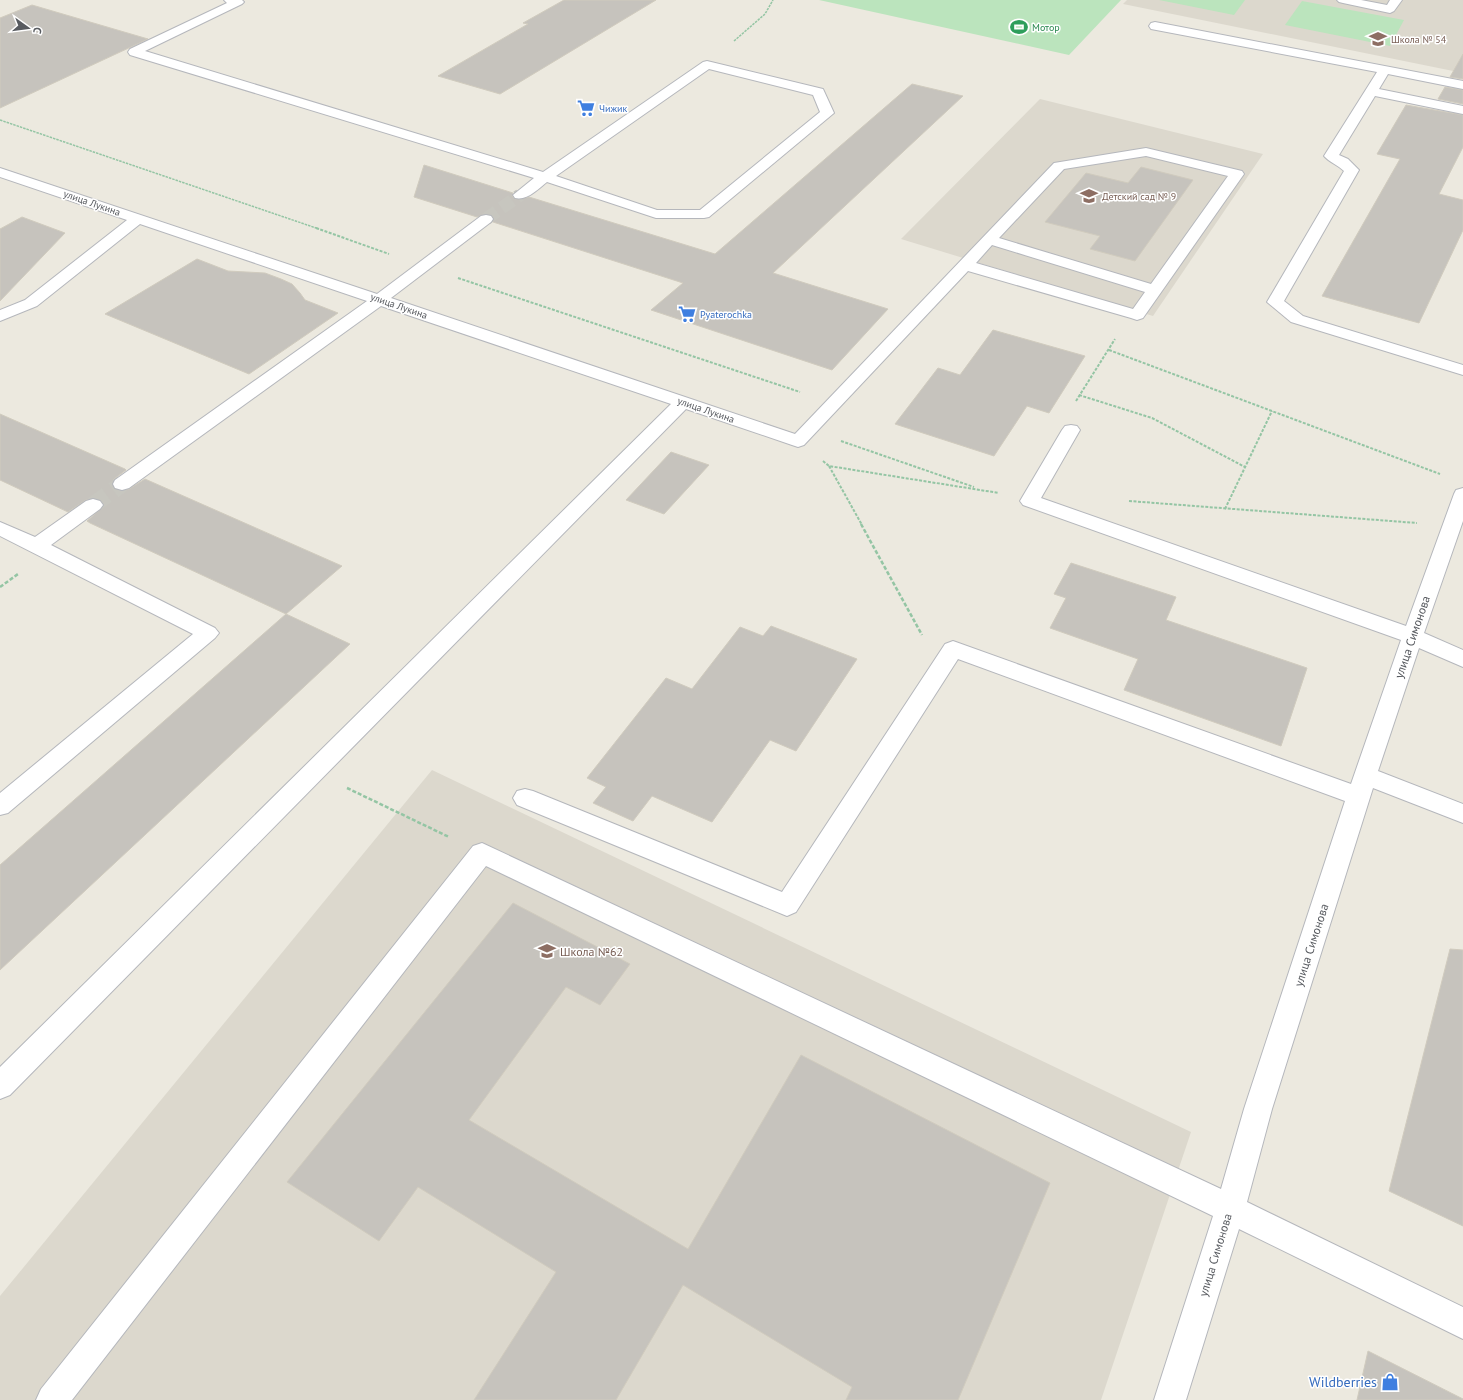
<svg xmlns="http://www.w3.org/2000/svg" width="1463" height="1400" viewBox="0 0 1463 1400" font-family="'PT Sans',sans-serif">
	<rect width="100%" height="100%" fill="#ece9df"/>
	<g fill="#dcd8cd">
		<polygon points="1127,0 1463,0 1463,73 1123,4"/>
		<polygon points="1040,99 1263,154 1153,316 901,239"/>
		<polygon points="432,770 1191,1132 1101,1400 0,1400 0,1296"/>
	</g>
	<g fill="#bbe4bd">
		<polygon points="819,0 1121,0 1069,55"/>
		<polygon points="1159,0 1245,0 1234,15"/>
		<polygon points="1302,1 1404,20 1390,46 1285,25"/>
	</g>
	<g fill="#c6c3bd" stroke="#d0cbbe">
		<polygon points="564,0 656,0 500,94 438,76 528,24 523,23"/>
		<polygon points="32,5 148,39 0,108 0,18"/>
		<polygon points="1463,54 1463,79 1450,77"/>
		<polygon points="912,84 963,96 773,273 888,309 832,370 651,310 683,283 493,222 494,218 491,215 486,214 477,217 414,197 424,165 513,193 512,196 515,199 529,197 715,254"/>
		<polygon points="1445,87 1463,90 1463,104 1438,99"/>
		<polygon points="1406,105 1463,115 1463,147 1439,194 1463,200 1463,230 1419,323 1322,296 1400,159 1377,154"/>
		<polygon points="1141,167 1193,180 1135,261 1090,249 1100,236 1045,222 1086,173 1128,183"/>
		<polygon points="22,217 65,233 0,301 0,229"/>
		<polygon points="197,259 228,271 265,273 281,279 292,284 300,293 305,300 338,313 249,374 105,314"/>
		<polygon points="993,330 1085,356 1049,413 1027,406 994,456 895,424 938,368 960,375"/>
		<polygon points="0,414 125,469 126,470 114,479 112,485 115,489 122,491 129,489 145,479 342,566 286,614 90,523 87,521 104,506 100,500 93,498 86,500 68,512 0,480"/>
		<polygon points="671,452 709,465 664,514 626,500"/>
		<polygon points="1071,563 1176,597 1166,620 1307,668 1281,746 1124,690 1138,659 1050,628 1066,598 1054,594"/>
		<polygon points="286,614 350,644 0,970 0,865"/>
		<polygon points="771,626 857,659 796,751 770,740 712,822 652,796 633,821 593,803 606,787 587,778 666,678 692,689 740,627 763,636"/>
		<polygon points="513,903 630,964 600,1005 566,987 469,1120 688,1249 801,1055 1050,1183 958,1400 846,1400 852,1387 683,1285 616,1400 474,1400 556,1272 418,1187 379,1241 287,1182"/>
		<polygon points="1450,949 1463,950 1463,1226 1389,1191"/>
		<polygon points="1368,1351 1463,1399 1463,1400 1357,1400"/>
	</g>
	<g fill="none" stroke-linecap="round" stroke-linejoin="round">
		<polyline stroke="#c7c6bf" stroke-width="13" stroke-dasharray="13 6" stroke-linecap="butt" points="486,219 520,195"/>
		<polyline stroke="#c7c6bf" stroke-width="17" stroke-dasharray="17 8" stroke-linecap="butt" points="93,505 122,484"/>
		<g stroke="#b5b7bc" stroke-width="2">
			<g id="minor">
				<path d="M224 0H242L244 2 242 4 145 51 543 172 703 62 707 61 823 89 834 113 709 217 704 218H656L547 182C538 189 527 201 515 198L513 195 534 178 130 55 128 52 130 49 227 3ZM709 69 813 95 820 112 700 210H657L556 176Z"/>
				<polygon points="1337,0 1361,0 1387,5 1390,0 1402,0 1394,11 1390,13 1343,3 1339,2"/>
				<path d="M1155 22 1463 81V89L1388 74 1379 89 1463 106V114L1375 96 1339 155 1348 159 1359 170 1284 301 1303 316 1463 365V375L1291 322 1267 302 1344 171C1338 165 1329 162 1324 156L1377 72 1151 29 1149 26 1151 23Z"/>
				<path d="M1146 148 1242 171 1244 174 1143 318 1137 320 1131 318 968 271 804 445 798 447 792 445 686 409 10 1095 0 1099V1067L671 404 381 306 129 488 122 490 115 488 113 484 115 480 367 301 140 224 37 306 0 321V310L25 300 127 220 0 177V168L377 294 481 216 486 215 491 216 493 219 491 222 391 298 795 434 1054 163ZM1146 156 1228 176 1151 284 999 238 1064 169ZM992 245 1145 292 1133 309 976 263Z"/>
				<polygon points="1071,425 1077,426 1080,430 1041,498 1406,626 1454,494 1456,490 1463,488 1463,521 1424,633 1463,650 1463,667 1419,648 1378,771 1463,804 1463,823 1373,788 1272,1109 1247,1202 1463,1307 1463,1339 1239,1229 1186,1400 1154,1400 1213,1216 486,866 72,1400 36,1400 41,1389 473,846 482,843 1221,1189 1244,1109 1345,801 958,659 796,912 787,916 517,805 513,798 517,791 525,789 533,791 782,892 945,644 953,641 1351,784 1401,640 1023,505 1020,501 1062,430 1065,426"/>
				<polygon points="93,499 100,501 103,505 100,509 51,545 215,628 219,633 215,638 8,813 0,815 0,793 193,634 0,536 0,522 35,537 86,501"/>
			</g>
		</g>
		<g stroke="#94c5a4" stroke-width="1.5" stroke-dasharray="2.5 1" stroke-linecap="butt">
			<polyline points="734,41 765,14 773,0"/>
			<polyline points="0,120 319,229"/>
		</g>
		<g stroke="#94c5a4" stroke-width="2" stroke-dasharray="3 1.5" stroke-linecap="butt">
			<polyline points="316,228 389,254"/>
			<polyline points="458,278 800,392"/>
			<polyline points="1109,350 1440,474"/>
			<polyline points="1079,395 1152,418 1245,467"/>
			<polyline points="1076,401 1115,339"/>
			<polyline points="841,441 974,487"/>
			<polyline points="823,461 829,466 999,493"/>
			<polyline points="829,466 862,525"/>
			<polyline points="1129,501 1417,523"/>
			<polyline points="1225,509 1272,411"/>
		</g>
		<g stroke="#94c5a4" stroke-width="2.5" stroke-dasharray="4 2" stroke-linecap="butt">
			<polyline points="861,524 922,635"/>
			<polyline points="0,587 18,574"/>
			<polyline points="347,788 449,837"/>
		</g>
		<use href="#minor" fill="#fff" fill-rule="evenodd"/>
	</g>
	<defs>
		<g id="stadium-bare" transform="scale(1.38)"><path d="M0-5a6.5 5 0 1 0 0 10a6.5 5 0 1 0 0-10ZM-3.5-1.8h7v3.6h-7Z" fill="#2e9e5b" stroke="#fff" stroke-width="2.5" paint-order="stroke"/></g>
		<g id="school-bare" transform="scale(1.38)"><path d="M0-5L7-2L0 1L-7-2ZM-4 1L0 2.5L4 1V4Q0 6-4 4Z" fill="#8d6e63" stroke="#fff" stroke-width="2.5" paint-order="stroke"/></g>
		<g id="supermarket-bare" transform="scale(1.38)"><path d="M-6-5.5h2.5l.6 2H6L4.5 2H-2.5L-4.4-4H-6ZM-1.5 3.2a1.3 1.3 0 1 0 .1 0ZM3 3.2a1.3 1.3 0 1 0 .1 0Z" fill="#3f7fe0" stroke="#fff" stroke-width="2.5" paint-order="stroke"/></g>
		<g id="shop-bare" transform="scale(1.38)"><path d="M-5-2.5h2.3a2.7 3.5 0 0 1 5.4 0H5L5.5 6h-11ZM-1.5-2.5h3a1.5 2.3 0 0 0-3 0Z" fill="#3f7fe0" stroke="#fff" stroke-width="2.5" paint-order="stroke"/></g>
	</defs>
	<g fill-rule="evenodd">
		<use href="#stadium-bare" x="1019" y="27"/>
		<use href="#school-bare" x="1378" y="39"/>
		<use href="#supermarket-bare" x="586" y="108"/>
		<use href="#school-bare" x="1089" y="196"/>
		<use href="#supermarket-bare" x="687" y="314"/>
		<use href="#school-bare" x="547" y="951"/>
		<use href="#shop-bare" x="1390" y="1382"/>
	</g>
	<g text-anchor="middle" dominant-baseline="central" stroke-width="3" stroke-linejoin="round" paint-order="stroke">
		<g font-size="10" fill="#27864d" stroke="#fff" text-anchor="start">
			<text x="1032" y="27">Мотор</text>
		</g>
		<g font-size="10" fill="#785e54" stroke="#fff" text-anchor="start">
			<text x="1391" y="39">Школа № 54</text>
			<text x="1102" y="196">Детский сад № 9</text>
		</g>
		<g font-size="10" fill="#366cbe" stroke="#fff" text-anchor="start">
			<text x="599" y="108">Чижик</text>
			<text x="700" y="314">Pyaterochka</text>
		</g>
		<g font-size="10" fill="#585b60" stroke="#fff">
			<text transform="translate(92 203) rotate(19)">улица Лукина</text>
			<text transform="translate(399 306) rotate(19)">улица Лукина</text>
			<text transform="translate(706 410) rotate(19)">улица Лукина</text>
		</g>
		<g font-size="12" fill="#585b60" stroke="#fff">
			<text transform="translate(1412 637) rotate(-71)">улица Симонова</text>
			<text transform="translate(1311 945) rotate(-72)">улица Симонова</text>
			<text transform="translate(1215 1255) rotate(-73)">улица Симонова</text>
		</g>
		<g font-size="12" fill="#785e54" stroke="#fff" text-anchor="start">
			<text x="560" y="951">Школа №62</text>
		</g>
		<g font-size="14" fill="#366cbe" stroke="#fff" text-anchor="end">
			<text x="1377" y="1382">Wildberries</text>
		</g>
	</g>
	<g transform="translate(28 28) rotate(104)" stroke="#ffffff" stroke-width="3" paint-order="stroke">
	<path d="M0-3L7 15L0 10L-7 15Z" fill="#585b60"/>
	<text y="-6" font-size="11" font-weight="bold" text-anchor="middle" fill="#585b60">С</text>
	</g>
</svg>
